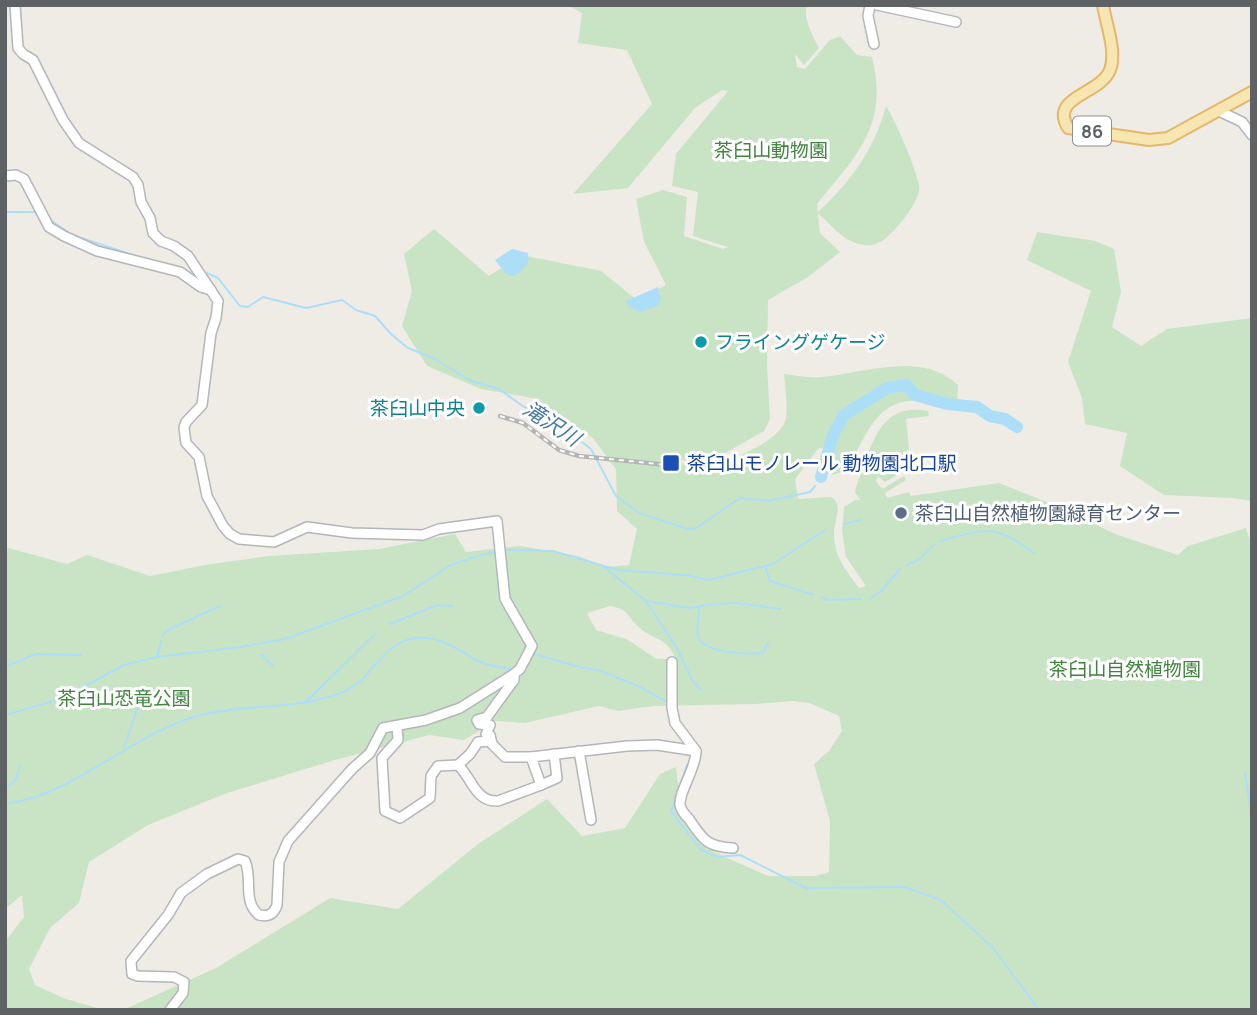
<svg xmlns="http://www.w3.org/2000/svg" width="1257" height="1015" viewBox="0 0 1257 1015" font-family="Manrope,'Noto Sans JP',sans-serif">
	<rect width="100%" height="100%" fill="#efece6"/>
	<g fill="#c8e4c5" fill-rule="evenodd">
		<path d="M567 5H807C803 20 812 34 819 48L804 65 795 54 797 67 805 69 830 40 840 36 857 55 872 57C889 126 857 155 817 204L818 212C850 183 875 148 886 106 896 122 915 166 919 185 922 200 894 233 882 241 873 247 860 246 851 241 839 236 829 222 818 214L820 233 840 252 808 277 768 300 767 366 770 419 764 431 722 455 701 462 679 460 693 472C717 466 781 444 786 418 788 405 785 388 784 374 796 375 810 379 822 377 865 373 922 350 958 385L957 408C944 405 931 402 918 401 877 397 863 440 848 470L832 475 827 446 818 449 795 479 798 499 831 497C844 504 834 521 834 533 834 557 846 570 859 588L866 586 846 557 842 531 844 507 855 500H860L855 492 856 487C871 450 877 401 928 411L929 416 906 419 909 449 903 455 899 454 895 458 896 463 901 465 902 472 885 482 878 476 876 481 882 489 904 476 906 480 885 493 887 498 909 492 911 496 999 483 1059 507 1115 534 1178 555 1188 546 1246 528 1252 546V1010H123L216 968 330 898 398 909 478 844 547 799 582 836 625 828 660 774 676 767 682 820 707 849 768 876H816L829 872 830 821 814 764 829 751 842 731 839 716 810 703 793 701 756 704 653 706 618 711 599 706 525 723 495 721 464 740 429 735 335 760 227 793 148 825 89 862 79 903 50 928 29 969 35 985 63 998 104 1010H5V942L24 917 22 895 5 909V547L67 564 87 555 150 576 205 565 269 556 379 549 455 534 466 552 520 546 578 556 605 567 629 565 637 529 617 511 616 469 592 437 571 426 538 399 481 389 427 366 402 326 412 291 404 254 434 229 489 276 521 255 601 271 637 300 666 285 644 242 636 199 663 190 687 197 684 236 723 249 728 247 693 236 698 192 672 186 676 154 728 91 722 90 695 108 628 188 573 194 652 104 627 50 578 43 582 13ZM610 606C630 609 627 618 640 628 656 642 666 636 676 659H657L626 639 596 630 587 613Z"/>
		<polygon points="1037,232 1095,241 1114,249 1121,292 1112,327 1141,346 1167,329 1252,318 1252,501 1232,498 1164,495 1120,466 1127,433 1085,424 1082,398 1068,362 1091,291 1027,260"/>
	</g>
	<g fill="#addef8">
		<path d="M512 249 528 253C530 266 523 270 513 276L505 273 495 260Z"/>
		<polygon points="658,287 661,298 659,305 640,312 630,307 626,301"/>
	</g>
	<g fill="none" stroke-linecap="round" stroke-linejoin="round">
		<g stroke="#addef8" stroke-width="2">
			<polyline points="5,212 35,212"/>
			<polyline points="49,219 72,235 136,256"/>
			<polyline points="207,273 218,278 240,306 248,307 263,297 306,308 342,300 356,310 375,316 392,335 408,348 433,358 471,381 499,389 524,407 548,416 591,449 616,496 639,513 685,528 695,529 740,498 768,501 810,492 815,486"/>
			<polyline points="844,524 861,520"/>
			<path d="M940 541C986 529 994 523 1034 553"/>
			<polyline points="505,550 553,551 618,570 685,575 709,580 773,564 825,530"/>
			<polyline points="907,565 920,559 935,544"/>
			<polyline points="765,566 770,581 814,595"/>
			<polyline points="604,567 646,601 677,648 692,680 701,690"/>
			<polyline points="821,597 827,600 861,599"/>
			<polyline points="871,598 881,591 901,568"/>
			<polyline points="647,601 689,608 715,604 736,603 781,609"/>
			<path d="M699 608C699 617 696 627 698 636 702 653 750 656 764 652L768 642"/>
			<polyline points="390,624 437,605 453,606"/>
			<polyline points="163,636 166,631 220,606"/>
			<polyline points="261,654 273,666"/>
			<polyline points="534,654 579,667 598,670 638,686 667,702"/>
			<polyline points="157,657 161,641"/>
			<polyline points="5,667 35,654 81,655"/>
			<polyline points="307,701 376,633"/>
			<polyline points="5,715 61,699 124,665 157,657 240,647 285,639 403,596 449,566 477,556 497,552"/>
			<polyline points="124,747 140,701 151,688"/>
			<polyline points="687,765 671,811 700,849 716,857 740,855 806,888 905,887 941,900 993,948 1039,1010"/>
			<polyline points="1245,773 1252,819"/>
			<polyline points="5,789 16,779 20,765"/>
			<path d="M5 804C77 794 128 736 197 716 244 703 297 711 343 692 375 678 382 640 418 638 440 636 457 649 476 660 487 666 499 667 511 669"/>
		</g>
		<polyline stroke="#addef8" stroke-width="12" points="821,477 833,435 844,415 887,388 906,385 915,395 947,404 977,407 990,416 1005,419 1017,427"/>
		<g stroke="#b3b6ba" stroke-width="12">
			<g id="minor">
				<path d="M15 5 18 48 23 54 33 60 63 120 79 143 133 177 138 185 141 202 150 218 153 233 161 241 174 246 188 256 218 301 216 318 211 333 202 405 186 422 184 428 186 443 199 457 207 496 223 526 230 534 239 539 274 542 307 527 352 533 423 535 439 529 497 521 505 599 532 646 520 669 514 674 460 708 426 720 383 728 370 753 352 769 288 841 279 862 277 905C274 914 268 917 259 915 242 901 253 879 245 861L238 859 207 874 181 893 168 915 131 961 132 974 138 976 174 977 184 982 183 993 170 1010"/>
				<polyline points="870,5 868,16 874,44"/>
				<polyline points="877,5 956,22"/>
				<polyline points="1219,111 1242,122 1252,135"/>
				<polyline points="5,176 16,175 24,179 49,227 64,236 97,251 180,272 201,287 211,290"/>
				<path d="M672 662V708L675 723 696 751C696 769 679 791 680 805 681 810 685 815 689 819 703 839 706 847 733 848"/>
				<polyline points="514,674 514,680 487,717 477,720 479,724 490,725 486,734 490,735 492,744 505,757 531,757"/>
				<path d="M397 726 398 740 382 758 385 811 400 818 430 798 431 776 438 766 458 765C472 778 475 802 498 801L541 785 531 757 627 746 657 745 696 751"/>
				<polyline points="579,751 591,820"/>
				<polyline points="458,765 470,754 478,742 491,741"/>
				<polyline points="541,785 557,778 554,754"/>
			</g>
		</g>
		<g stroke="#e5b769" stroke-width="14">
			<path id="major" d="M1103 5C1106 24 1117 52 1110 70 1100 95 1049 96 1068 128L1149 140 1168 138 1252 92"/>
		</g>
		<use href="#minor" stroke="#fff" stroke-width="9"/>
		<use href="#major" stroke="#f8e6b2" stroke-width="10"/>
		<g stroke="#b4b5b5" stroke-width="4.5">
			<polyline id="rail" points="500,416 523,423 559,450 579,456 677,466"/>
		</g>
		<use href="#rail" stroke="#fff" stroke-width="2" stroke-dasharray="5" stroke-linecap="butt"/>
	</g>
	<g fill="#0f9aa8" stroke="#fff" stroke-width="2.5">
		<circle cx="701" cy="342" r="7"/>
		<circle cx="479" cy="408" r="7"/>
	</g>
	<rect fill="#1a4fb4" stroke="#fff" stroke-width="2.5" x="662" y="454" width="18" height="18" rx="3.5"/>
	<circle fill="#5c6f8a" stroke="#fff" stroke-width="2.5" cx="901" cy="513" r="7"/>
	<g text-anchor="middle" dominant-baseline="central" stroke-width="6" stroke-linejoin="round" paint-order="stroke">
		<rect fill="#fff" stroke="#8e9193" stroke-width="2" x="1073" y="116.5" width="38" height="29" rx="5"/>
		<g font-size="18" font-weight="bold" fill="#5e6265">
			<text x="1092" y="131">86</text>
		</g>
		<g font-size="19" fill="#41843e" stroke="#fff">
			<text x="771" y="150">茶臼山動物園</text>
			<text x="1125" y="669">茶臼山自然植物園</text>
			<text x="124" y="698">茶臼山恐竜公園</text>
		</g>
		<g font-size="19" fill="#0d838f" stroke="#fff" text-anchor="start">
			<text x="715" y="342">フライングゲケージ</text>
			<text x="465" y="408" text-anchor="end">茶臼山中央</text>
		</g>
		<g font-size="19" fill="#164399" stroke="#fff" text-anchor="start">
			<text x="687" y="463">茶臼山モノレール 動物園北口駅</text>
		</g>
		<g font-size="19" fill="#4e5e75" stroke="#fff" text-anchor="start">
			<text x="915" y="513">茶臼山自然植物園緑育センター</text>
		</g>
		<g font-size="21" font-style="italic" fill="#477aa1" stroke="#fff">
			<text transform="translate(552 423) rotate(33)">滝沢川</text>
		</g>
	</g>
	<rect width="1257" height="1015" fill="none" stroke="#5e6265" stroke-width="14"/>
</svg>
